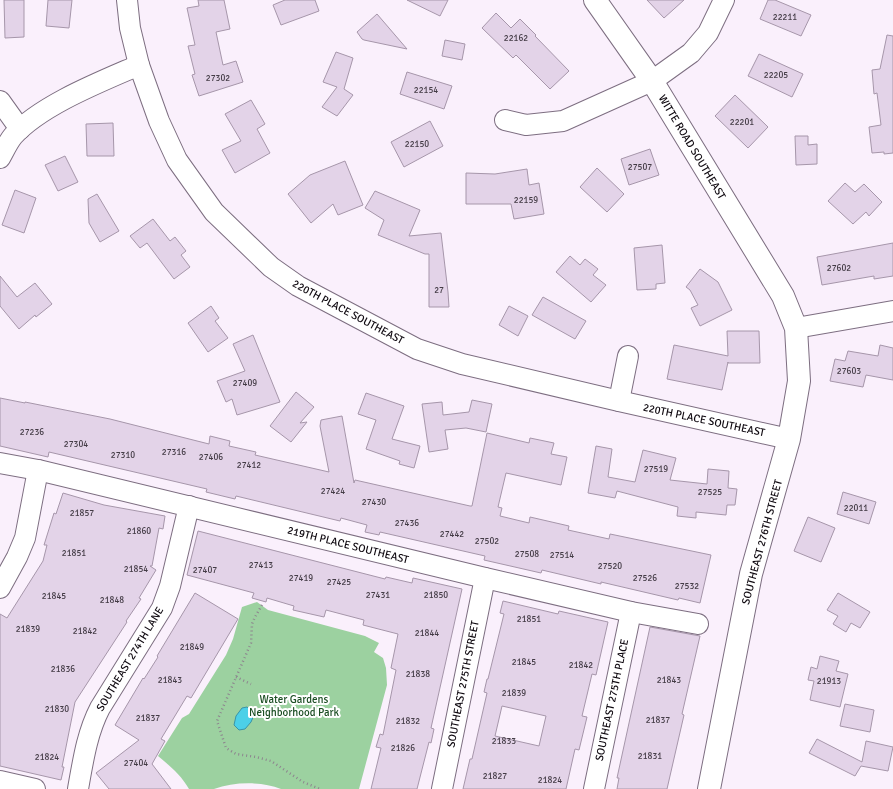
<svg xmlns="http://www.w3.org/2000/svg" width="893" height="789" viewBox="0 0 893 789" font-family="Signika,sans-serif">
	<rect width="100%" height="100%" fill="#faf0fc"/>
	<path fill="#9cd1a0" d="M257 602 268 610 365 636 379 643 374 652 383 658 386 668 387 685 359 789H281C260 781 234 782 214 789 207 789 196 789 189 789 181 775 170 766 158 756L182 718 189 714 226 655 233 639 242 607Z"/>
	<polygon fill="#4cd0e8" stroke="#3a94a7" points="247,707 253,712 254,715 251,722 245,729 239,730 234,725 236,716 242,708"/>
	<g fill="#e3d3e8" stroke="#a696aa" fill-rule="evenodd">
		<polygon points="4,0 24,0 24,37 5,38"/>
		<polygon points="48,0 72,0 69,28 46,26"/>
		<polygon points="198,0 224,0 230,29 216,32 223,65 236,61 243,82 199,96 192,75 195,74 188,46 195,45 187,8 199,6"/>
		<polygon points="285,0 315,0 319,11 281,25 273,5"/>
		<polygon points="407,0 448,0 440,16"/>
		<polygon points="647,0 684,0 664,18"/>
		<polygon points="768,0 775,0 811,15 801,36 760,19"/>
		<polygon points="496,13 511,28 520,19 536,35 535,36 569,71 550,89 516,55 513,58 482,28"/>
		<polygon points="377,14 407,49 364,40 362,39 357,32"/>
		<polygon points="887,35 893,36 893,153 884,154 884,152 872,153 869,127 881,125 877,93 874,94 872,70 880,69"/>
		<polygon points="445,40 465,44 462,60 442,56"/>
		<polygon points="336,52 353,58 344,89 353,95 337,116 322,107 337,87 323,82"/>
		<polygon points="759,54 803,74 792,97 748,76"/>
		<polygon points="407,72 452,86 444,109 400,94"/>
		<polygon points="735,95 768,127 748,148 715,116"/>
		<polygon points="251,100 265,124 257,129 270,153 235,173 222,150 241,141 225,114"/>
		<polygon points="430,121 443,146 404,167 391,142"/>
		<polygon points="113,123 114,156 87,156 86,124"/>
		<polygon points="795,136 808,136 808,145 817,144 817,164 796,165"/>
		<polygon points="650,149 659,175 629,185 621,159"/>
		<polygon points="65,156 78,182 58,191 45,165"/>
		<polygon points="345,161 363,205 338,215 333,204 311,223 288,194 310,175"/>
		<polygon points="597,168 624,194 607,212 580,187"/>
		<polygon points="527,169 529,185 539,183 544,214 514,219 511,204 466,204 466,173 495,174"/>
		<polygon points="845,183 855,192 864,184 882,202 869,216 866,212 853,224 828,201"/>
		<polygon points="15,190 36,198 24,233 2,225"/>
		<polygon points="375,191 420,210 409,236 441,233 448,292 449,307 429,307 429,254 425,254 378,235 384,220 365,208"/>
		<polygon points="97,194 119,231 100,242 89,223 88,199"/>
		<polygon points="153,219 170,241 175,237 186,251 181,255 190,267 174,279 147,243 140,248 130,236"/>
		<polygon points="893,243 893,276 874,279 874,276 822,285 817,257"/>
		<polygon points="662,245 665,283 656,284 656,289 637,290 634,248"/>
		<polygon points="570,256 580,265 585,259 598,269 593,275 606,285 591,302 556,272"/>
		<polygon points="700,269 718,282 732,310 700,326 691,308 698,305 690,290 686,287"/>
		<polygon points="0,276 17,297 35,283 52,304 36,317 35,315 19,329 0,306"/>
		<polygon points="543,297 586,321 575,339 532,315"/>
		<polygon points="211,306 219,318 215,321 228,338 208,352 188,323"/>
		<polygon points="509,306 528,316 518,336 499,325"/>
		<polygon points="727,331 759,331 760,363 728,363 728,362 722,390 667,379 674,345 728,356"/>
		<polygon points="253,335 280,402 237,415 232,399 226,402 217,381 245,371 233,344"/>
		<polygon points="880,345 893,348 893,380 866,375 863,387 830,381 835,359 845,361 848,351 878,356"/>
		<polygon points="296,392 314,407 300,423 307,422 291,442 270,426"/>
		<polygon points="366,393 404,406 392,439 420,446 414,468 399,464 400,461 366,449 376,420 358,414"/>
		<polygon points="0,398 25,403 25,402 110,419 209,444 210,436 230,441 229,446 256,452 255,455 329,472 320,426 321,420 342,416 354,483 355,480 470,506 472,506 487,433 529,443 530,438 554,443 551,454 567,457 561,485 506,473 498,507 502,508 500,516 529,523 530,517 569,526 568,530 609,539 610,534 711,555 700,603 679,598 678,600 601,582 601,584 542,570 541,573 484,560 485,556 380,532 379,535 365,532 367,525 341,518 340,521 236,496 235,499 206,492 207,489 49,452 48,457 0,446"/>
		<polygon points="472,400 492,404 486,432 466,428 445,430 448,449 429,452 422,404 442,402 443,415 469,412"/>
		<polygon points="596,446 612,449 608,477 635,482 643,450 676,458 670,480 707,484 708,469 729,471 728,488 737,489 735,505 727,505 726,515 696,512 696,518 677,516 678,507 617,491 615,498 588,493"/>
		<polygon points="843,492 876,502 869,524 837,514"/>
		<polygon points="63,493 104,505 165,516 163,529 159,528 152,566 150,566 156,570 139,598 141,599 126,621 127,622 75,702 62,767 64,767 61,780 0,766 0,614 7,618 43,561 47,545 44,545 54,513 56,514"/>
		<polygon points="808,517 835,528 821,562 794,551"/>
		<polygon points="198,531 385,579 386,577 412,583 413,578 462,589 431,728 434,729 431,743 429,742 417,789 371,789 381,748 376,747 380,734 383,735 396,670 391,668 398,634 363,625 364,620 326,610 324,617 293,610 294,606 267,598 266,602 252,598 254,593 187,575"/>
		<polygon points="195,593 238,619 191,698 187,696 161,739 165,741 152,764 171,789 109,789 96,773 139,740 115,725 143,678 144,679 158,657 157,656"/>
		<polygon points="838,593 870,612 860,628 851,623 846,632 833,624 838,616 827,610"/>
		<path d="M503 601 558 614 559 611 608 622 596 675 592 674 582 716 587 717 579 750 575 749 566 789H463L470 759H472L487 693 484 692 487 679H488L504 614 500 613ZM502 706 546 716 539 746 495 736Z"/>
		<polygon points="650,627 700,636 682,714 684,715 667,789 617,789 619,778 617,778"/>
		<polygon points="820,656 839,661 836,671 848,674 840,707 810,700 814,681 808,680 811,667 817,669"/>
		<polygon points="845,704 874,710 870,732 840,726"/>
		<polygon points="817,739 862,762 866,741 893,747 888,771 861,766 855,776 809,753"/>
	</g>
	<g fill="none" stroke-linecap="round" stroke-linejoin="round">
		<g stroke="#7d6e81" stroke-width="22">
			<g id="minor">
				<polyline points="127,0 130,28 139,65 159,121 177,160 214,212 271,267 298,286 417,349 462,364 619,401 789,439"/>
				<polyline points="0,101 20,129"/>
				<polyline points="505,120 526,125 563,121 652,81 691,53 708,33 724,0"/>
				<path d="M0 158C4 151 8 142 13 136 41 105 100 82 139 65"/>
				<polyline points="796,328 893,311"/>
				<polyline points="619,401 628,356"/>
				<polyline points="0,463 38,470 485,578 631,612 698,624"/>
				<polyline points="0,588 17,557 25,538 38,470"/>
				<polyline points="0,781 35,789"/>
				<path d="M78 789C83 761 87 733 100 708L162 608 170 586 189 506"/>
				<polyline points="442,789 485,578"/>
				<polyline points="594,789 631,612"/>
			</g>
		</g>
		<g stroke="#7d6e81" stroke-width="24">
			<polyline id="tertiary" points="595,0 652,81 783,296 796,328 799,381 789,439 751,574 709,789"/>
		</g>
		<g stroke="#8d858e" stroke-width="2.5" stroke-dasharray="1 3" stroke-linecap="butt">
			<polyline points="262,605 255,617 252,624 251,643 217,721 226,748 236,754 256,757 271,761 303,782 320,789"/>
			<polyline points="236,677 251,684"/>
		</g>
		<use href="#minor" stroke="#fff" stroke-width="20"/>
		<use href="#tertiary" stroke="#fff" stroke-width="22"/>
	</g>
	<g text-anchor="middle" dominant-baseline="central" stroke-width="4" stroke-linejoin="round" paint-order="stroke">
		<g font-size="9" fill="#443c46">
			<text x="785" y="17">22211</text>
			<text x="516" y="38">22162</text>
			<text x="776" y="75">22205</text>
			<text x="218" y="78">27302</text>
			<text x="426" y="90">22154</text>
			<text x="742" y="122">22201</text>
			<text x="417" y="144">22150</text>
			<text x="640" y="167">27507</text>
			<text x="526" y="200">22159</text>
			<text x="839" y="268">27602</text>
			<text x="439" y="290">27</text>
			<text x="849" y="371">27603</text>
			<text x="245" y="383">27409</text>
			<text x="32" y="432">27236</text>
			<text x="76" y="444">27304</text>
			<text x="174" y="452">27316</text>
			<text x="123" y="455">27310</text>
			<text x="211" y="457">27406</text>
			<text x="249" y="465">27412</text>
			<text x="656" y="469">27519</text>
			<text x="333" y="491">27424</text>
			<text x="710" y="492">27525</text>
			<text x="374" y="502">27430</text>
			<text x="856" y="508">22011</text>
			<text x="82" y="513">21857</text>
			<text x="407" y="523">27436</text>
			<text x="139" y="531">21860</text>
			<text x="452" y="534">27442</text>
			<text x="487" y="541">27502</text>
			<text x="74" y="553">21851</text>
			<text x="527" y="554">27508</text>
			<text x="562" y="555">27514</text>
			<text x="261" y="565">27413</text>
			<text x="610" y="566">27520</text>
			<text x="136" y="569">21854</text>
			<text x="205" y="570">27407</text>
			<text x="301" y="578">27419</text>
			<text x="645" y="578">27526</text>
			<text x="339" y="582">27425</text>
			<text x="687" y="586">27532</text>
			<text x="378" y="595">27431</text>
			<text x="436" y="595">21850</text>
			<text x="54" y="596">21845</text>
			<text x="112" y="600">21848</text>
			<text x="529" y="619">21851</text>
			<text x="28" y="629">21839</text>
			<text x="85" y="631">21842</text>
			<text x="427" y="633">21844</text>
			<text x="192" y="647">21849</text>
			<text x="524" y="662">21845</text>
			<text x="581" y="665">21842</text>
			<text x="63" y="669">21836</text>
			<text x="418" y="674">21838</text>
			<text x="170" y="680">21843</text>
			<text x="669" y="680">21843</text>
			<text x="829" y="681">21913</text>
			<text x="514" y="693">21839</text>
			<text x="57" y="709">21830</text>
			<text x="148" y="718">21837</text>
			<text x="658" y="720">21837</text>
			<text x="408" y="721">21832</text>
			<text x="504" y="741">21833</text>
			<text x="403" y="748">21826</text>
			<text x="650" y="756">21831</text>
			<text x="47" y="757">21824</text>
			<text x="136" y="763">27404</text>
			<text x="495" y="776">21827</text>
			<text x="550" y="780">21824</text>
		</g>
		<g font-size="11" fill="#0f0910" stroke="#fff">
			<text transform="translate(692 147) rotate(59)">WITTE ROAD SOUTHEAST</text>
			<text transform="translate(348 312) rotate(28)">220TH PLACE SOUTHEAST</text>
			<text transform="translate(704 420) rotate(12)">220TH PLACE SOUTHEAST</text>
			<text transform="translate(762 542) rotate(-75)">SOUTHEAST 276TH STREET</text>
			<text transform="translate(348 545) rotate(14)">219TH PLACE SOUTHEAST</text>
			<text transform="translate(130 659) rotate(-59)">SOUTHEAST 274TH LANE</text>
			<text transform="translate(463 684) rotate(-79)">SOUTHEAST 275TH STREET</text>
			<text transform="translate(612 700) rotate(-78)">SOUTHEAST 275TH PLACE</text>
		</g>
		<g font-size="11" fill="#1b4e23" stroke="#fff">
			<text x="294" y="699">Water Gardens<tspan x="294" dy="13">Neighborhood Park</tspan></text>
		</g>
	</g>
</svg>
